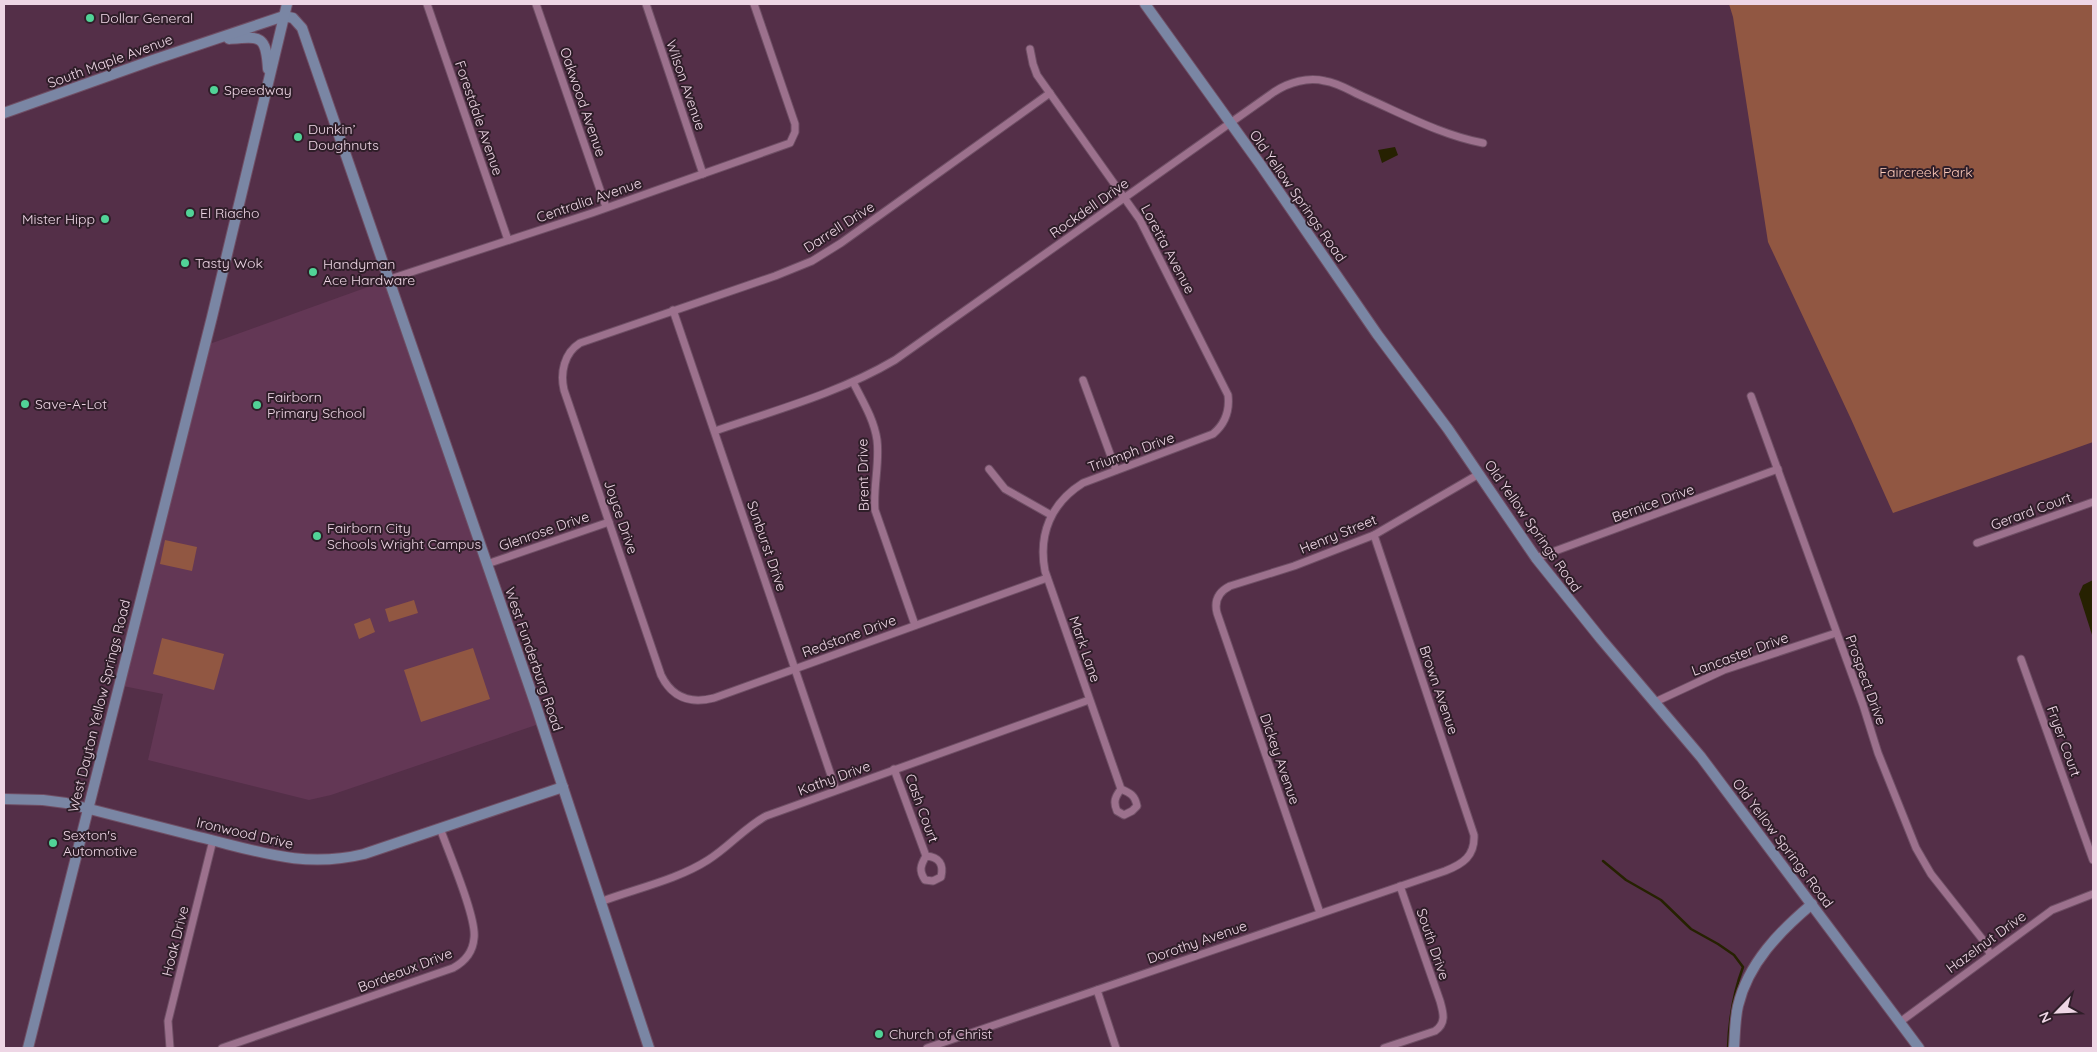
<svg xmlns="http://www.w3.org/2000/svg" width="2097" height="1052" viewBox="0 0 2097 1052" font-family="Quicksand,sans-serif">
	<rect width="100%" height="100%" fill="#542f48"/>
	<polygon fill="#633755" points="390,279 542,723 331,795 309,800 148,760 163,694 118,685 204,346"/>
	<g fill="#915742">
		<polygon points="1729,4 2093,4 2093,442 1893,513 1851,419 1768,242 1733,17"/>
		<polygon points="165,540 197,547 192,571 160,564"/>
		<polygon points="414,600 418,613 389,622 385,609"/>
		<polygon points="370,618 375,632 359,639 354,624"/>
		<polygon points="162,638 224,654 214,690 153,674"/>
		<polygon points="473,648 490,699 421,722 404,670"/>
	</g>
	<g fill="#262101">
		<polygon points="1395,147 1398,155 1382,163 1378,150"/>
		<polygon points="2093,580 2093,638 2079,594 2083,585"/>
	</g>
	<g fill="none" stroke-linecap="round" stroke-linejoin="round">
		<path stroke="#262101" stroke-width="2.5" d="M1603 861 1626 880 1661 900 1691 929 1718 944 1734 955 1743 967C1733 994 1729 1020 1728 1048"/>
		<g stroke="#6f4f65" stroke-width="9">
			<g id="street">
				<polyline points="427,4 508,240"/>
				<polyline points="536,4 606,207"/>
				<polyline points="646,4 703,174"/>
				<path d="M1030 49 1033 64 1037 75 1140 220 1228 395C1230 412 1225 424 1213 434L1083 483C1051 503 1038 534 1045 571L1121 789C1115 797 1113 802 1117 811L1124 815 1132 811 1137 806C1135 795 1130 793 1121 789"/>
				<polyline points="390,279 592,213 790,143 795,132 795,124 754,4"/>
				<polyline points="673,310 836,790"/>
				<polyline points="1083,380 1116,470"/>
				<path d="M853 382C862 400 874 419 877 440 880 463 873 486 875 510L915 625"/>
				<polyline points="1751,396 1863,705 1878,753 1916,848 1931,874 1983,940 1990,954"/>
				<path d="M715 431C776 410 839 393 895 360L1274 92C1289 82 1308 77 1325 81 1339 83 1352 92 1364 97 1403 114 1441 135 1483 143"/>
				<polyline points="989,469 1005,489 1051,515"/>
				<polyline points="1977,543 2093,502"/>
				<polyline points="1536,558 1778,469"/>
				<polyline points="487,564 609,522"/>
				<path d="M1047 578 714 698C691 704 672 698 661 675L564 390C560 373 564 353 580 343L775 276 812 261 841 243 1050 93"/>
				<polyline points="2021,659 2093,860"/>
				<polyline points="1655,702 1724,670 1836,633"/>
				<path d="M894 769 926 856C920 866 919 871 925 880L933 881 941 877C944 864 939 857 926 856"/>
				<path d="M600 902C634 889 677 880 708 860 729 847 744 828 766 816L1089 700"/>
				<path d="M1320 913 1217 613C1214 601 1218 592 1230 586L1294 566 1374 535 1479 474"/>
				<polyline points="1097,990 1116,1048"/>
				<polyline points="1900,1022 2052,910 2093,894"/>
				<polyline points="170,1048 168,1021 213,840"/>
				<path d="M222 1048 453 968C464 962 473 952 474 938 477 918 448 851 440 828"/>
				<path d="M927 1048 1445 871C1463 864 1475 856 1474 835L1374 535"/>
				<path d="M1384 1048 1435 1031C1447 1023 1443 1012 1440 1001L1400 886"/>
			</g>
		</g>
		<g stroke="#6f4f65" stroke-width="12">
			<g id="secondary">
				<polyline points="1145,4 1260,164 1377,334 1448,429 1536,558 1601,639 1701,757 1919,1048"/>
				<path d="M229 39C261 36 266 35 268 69"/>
				<polyline points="4,113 153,60 284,16 293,18 302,28 535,703 649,1048"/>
				<path d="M4 799 43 800 66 803C110 814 155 826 199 837 258 851 303 869 364 854L563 787"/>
				<polyline points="28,1048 212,317 287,4"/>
				<path d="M1734 1048C1735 1034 1735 1019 1738 1006 1748 963 1780 931 1812 904"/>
			</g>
		</g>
		<use href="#street" stroke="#9c718d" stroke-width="7"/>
		<use href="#secondary" stroke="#7a86a4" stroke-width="10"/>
	</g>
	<g fill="#51d397" stroke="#2f1e29" stroke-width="2">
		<circle cx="90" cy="18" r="5"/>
		<circle cx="214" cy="90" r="5"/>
		<circle cx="298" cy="137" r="5"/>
		<circle cx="190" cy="213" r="5"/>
		<circle cx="105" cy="219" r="5"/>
		<circle cx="185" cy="263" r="5"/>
		<circle cx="313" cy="272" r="5"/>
		<circle cx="25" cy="404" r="5"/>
		<circle cx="257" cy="405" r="5"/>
		<circle cx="317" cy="536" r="5"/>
		<circle cx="53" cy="843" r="5"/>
		<circle cx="879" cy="1034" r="5"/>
	</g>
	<g text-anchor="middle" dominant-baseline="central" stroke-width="4" stroke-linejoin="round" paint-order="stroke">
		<g font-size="14" fill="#eed6e5" stroke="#2f1e29" text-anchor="start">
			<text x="100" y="18">Dollar General</text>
			<text x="224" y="90">Speedway</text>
			<text x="308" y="129">Dunkin’<tspan x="308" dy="16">Doughnuts</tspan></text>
			<text x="200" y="213">El Riacho</text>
			<text x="95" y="219" text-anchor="end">Mister Hipp</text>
			<text x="195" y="263">Tasty Wok</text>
			<text x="323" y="264">Handyman<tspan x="323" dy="16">Ace Hardware</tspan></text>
			<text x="267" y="397">Fairborn<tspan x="267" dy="16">Primary School</tspan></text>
			<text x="35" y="404">Save-A-Lot</text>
			<text x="327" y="528">Fairborn City<tspan x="327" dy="16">Schools Wright Campus</tspan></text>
			<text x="63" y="835">Sexton's<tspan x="63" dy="16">Automotive</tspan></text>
			<text x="889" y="1034">Church of Christ</text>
		</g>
		<g font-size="14" fill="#eed6e5" stroke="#2f1e29">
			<text transform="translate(110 61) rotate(-20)">South Maple Avenue</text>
			<text transform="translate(686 85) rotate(71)">Wilson Avenue</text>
			<text transform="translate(583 102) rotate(71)">Oakwood Avenue</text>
			<text transform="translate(479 118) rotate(71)">Forestdale Avenue</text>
			<text transform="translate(1298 196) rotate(55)">Old Yellow Springs Road</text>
			<text transform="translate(589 200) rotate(-19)">Centralia Avenue</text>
			<text transform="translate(1089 208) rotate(-35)">Rockdell Drive</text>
			<text transform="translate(839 227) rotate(-33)">Darrell Drive</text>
			<text transform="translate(1168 249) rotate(62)">Loretta Avenue</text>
			<text transform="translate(1131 452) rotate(-20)">Triumph Drive</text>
			<text transform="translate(863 475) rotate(-91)">Brent Drive</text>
			<text transform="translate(1653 503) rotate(-20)">Bernice Drive</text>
			<text transform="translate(2031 511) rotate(-20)">Gerard Court</text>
			<text transform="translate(621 517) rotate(71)">Joyce Drive</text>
			<text transform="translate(1533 526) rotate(55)">Old Yellow Springs Road</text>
			<text transform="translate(544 531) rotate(-19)">Glenrose Drive</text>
			<text transform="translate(1338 534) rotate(-22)">Henry Street</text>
			<text transform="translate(767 546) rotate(71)">Sunburst Drive</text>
			<text transform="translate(849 636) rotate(-20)">Redstone Drive</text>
			<text transform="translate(1085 649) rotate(71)">Mark Lane</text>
			<text transform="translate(1740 654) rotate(-20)">Lancaster Drive</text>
			<text transform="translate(534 659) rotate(71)">West Funderburg Road</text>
			<text transform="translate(1866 680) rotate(70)">Prospect Drive</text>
			<text transform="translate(1439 690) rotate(71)">Brown Avenue</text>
			<text transform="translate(99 706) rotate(-76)">West Dayton Yellow Springs Road</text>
			<text transform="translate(2064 741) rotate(70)">Fryer Court</text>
			<text transform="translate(1280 759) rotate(71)">Dickey Avenue</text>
			<text transform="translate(834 778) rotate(-20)">Kathy Drive</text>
			<text transform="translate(922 808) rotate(70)">Cash Court</text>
			<text transform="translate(245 833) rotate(13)">Ironwood Drive</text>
			<text transform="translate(1783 843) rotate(53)">Old Yellow Springs Road</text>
			<text transform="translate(175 941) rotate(-76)">Hoak Drive</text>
			<text transform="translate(1197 942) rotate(-19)">Dorothy Avenue</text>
			<text transform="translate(1986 942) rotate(-36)">Hazelnut Drive</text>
			<text transform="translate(1433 944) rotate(71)">South Drive</text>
			<text transform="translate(405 970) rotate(-21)">Bordeaux Drive</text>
		</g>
		<g font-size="14" fill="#fecbba" stroke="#2f1e29">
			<text x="1926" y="172">Faircreek Park</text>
		</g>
	</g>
	<rect width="2097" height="1052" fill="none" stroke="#eed6e5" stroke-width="10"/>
	<g transform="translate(2057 1012) rotate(246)" stroke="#2f1e29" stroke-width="4" paint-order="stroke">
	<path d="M0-4L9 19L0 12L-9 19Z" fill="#eed6e5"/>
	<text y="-8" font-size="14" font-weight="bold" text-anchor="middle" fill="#eed6e5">N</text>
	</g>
</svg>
